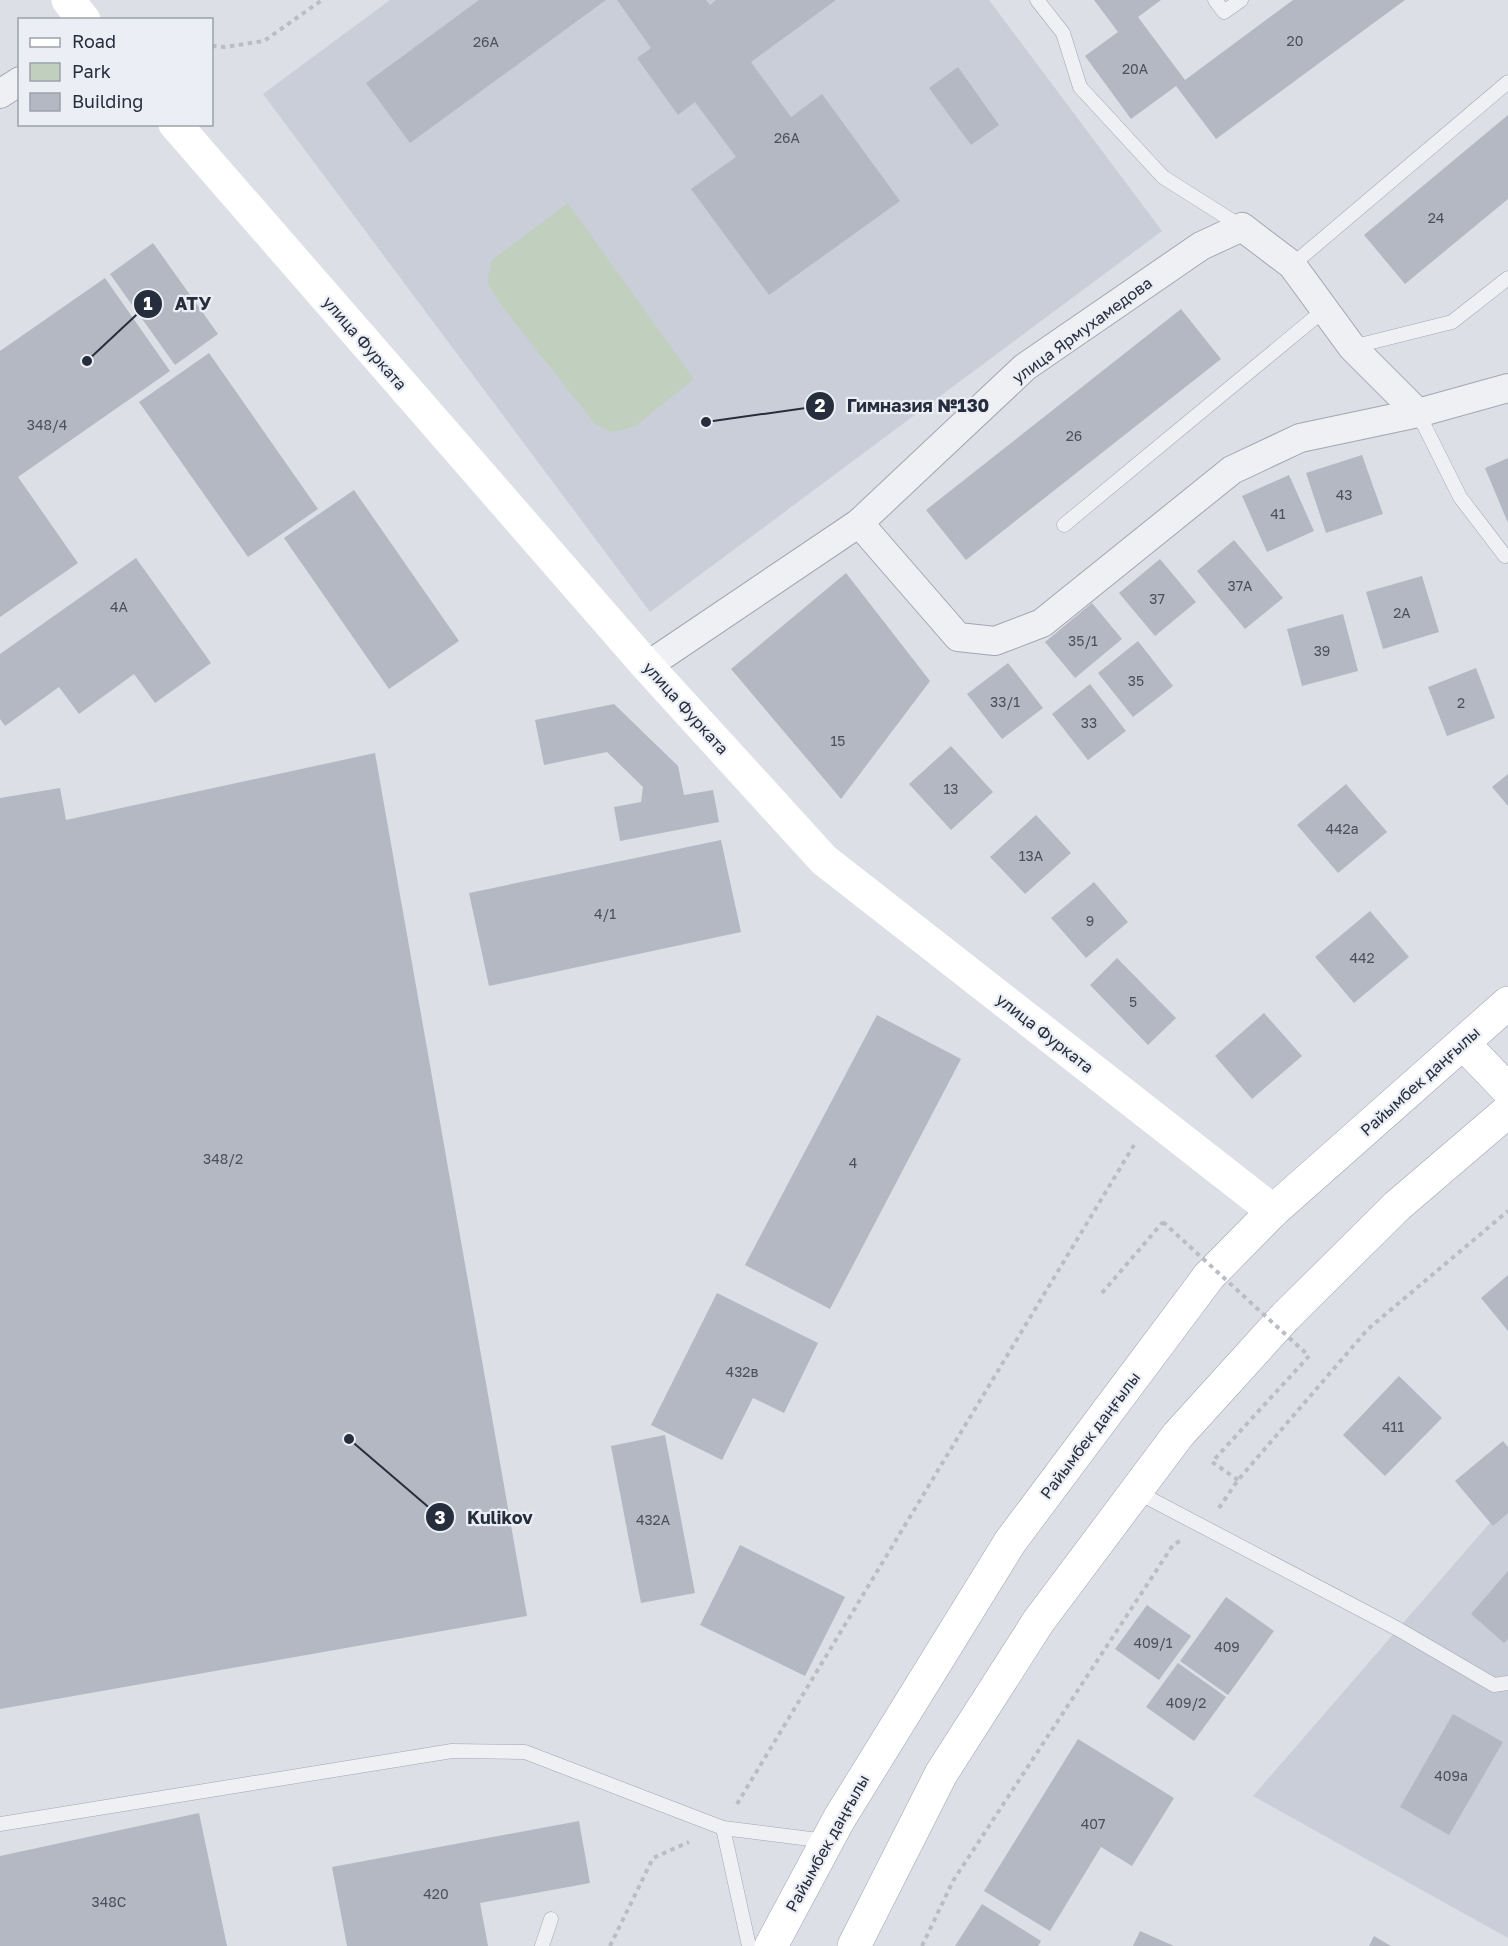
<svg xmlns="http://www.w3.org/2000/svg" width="1508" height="1946" viewBox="0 0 1508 1946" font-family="'Golos Text',sans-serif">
	<rect width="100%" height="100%" fill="#dcdfe6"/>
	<g fill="#caced8">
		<polygon points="390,0 989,0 1162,231 650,612 263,94"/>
		<polygon points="1508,1502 1508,1938 1253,1796"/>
	</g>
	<polygon fill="#c1d0be" points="568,203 694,379 634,427 612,432 595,424 498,301 487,281 492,260"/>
	<g fill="#b4b8c2">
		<polygon points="479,0 606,0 410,143 366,83"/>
		<polygon points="617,0 706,0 710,5 716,0 836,0 751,62 791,117 822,94 900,201 769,295 691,189 736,157 695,102 678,115 637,58 651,48"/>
		<polygon points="1094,0 1161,0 1138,17 1185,80 1293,0 1405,0 1216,139 1176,86 1131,119 1085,56 1118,32"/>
		<polygon points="958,67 999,125 971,145 929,88"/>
		<polygon points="1508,115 1508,199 1405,284 1364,235"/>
		<polygon points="153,243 218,334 175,365 110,274"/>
		<polygon points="105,278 170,371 18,477 78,563 0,617 0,351"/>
		<polygon points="1181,309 1221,359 966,560 926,510"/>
		<polygon points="209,353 318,509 248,557 139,402"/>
		<polygon points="1362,455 1383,514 1326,533 1306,473"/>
		<polygon points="1508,458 1508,523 1485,468"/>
		<polygon points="1289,475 1314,531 1267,552 1242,496"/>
		<polygon points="354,490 459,641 389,689 284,538"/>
		<polygon points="1234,540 1283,598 1245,629 1197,571"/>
		<polygon points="136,558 211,663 155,703 134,674 79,714 59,687 5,726 0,719 0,654"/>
		<polygon points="1160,559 1196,602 1155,636 1119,593"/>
		<polygon points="846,573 930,681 841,799 731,669"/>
		<polygon points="1422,576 1439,632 1383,649 1366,592"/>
		<polygon points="1092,603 1122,639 1075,678 1045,642"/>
		<polygon points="1343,614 1358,671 1302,686 1287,629"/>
		<polygon points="1138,641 1173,686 1133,717 1098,673"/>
		<polygon points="1008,663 1043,708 1002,739 967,694"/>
		<polygon points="1476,668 1495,718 1447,736 1428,687"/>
		<polygon points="1090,684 1126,731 1088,760 1052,714"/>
		<polygon points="614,704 678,766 684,795 713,790 719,822 620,841 614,807 641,802 643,787 607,752 544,765 535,720"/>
		<polygon points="951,746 993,792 951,830 909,784"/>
		<polygon points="375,753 527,1616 0,1709 0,798 60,788 66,820"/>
		<polygon points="1508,774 1508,806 1492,787"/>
		<polygon points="1346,784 1387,832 1338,873 1297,825"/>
		<polygon points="1036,815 1071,853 1025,894 990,857"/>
		<polygon points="721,840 741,932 489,986 469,893"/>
		<polygon points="1094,882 1128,922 1086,958 1051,918"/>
		<polygon points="1370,911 1409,957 1354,1003 1315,957"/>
		<polygon points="1117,958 1176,1018 1148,1045 1090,985"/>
		<polygon points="1264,1013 1302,1056 1252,1099 1215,1056"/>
		<polygon points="877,1015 961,1059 830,1309 745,1265"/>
		<polygon points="1508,1275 1508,1331 1481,1298"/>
		<polygon points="717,1293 818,1343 784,1413 753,1398 722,1460 651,1425"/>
		<polygon points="1399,1376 1442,1418 1385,1476 1343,1435"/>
		<polygon points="665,1435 695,1593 641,1603 611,1446"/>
		<polygon points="1503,1441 1508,1447 1508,1513 1493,1526 1455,1481"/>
		<polygon points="740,1545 845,1597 805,1676 700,1625"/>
		<polygon points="1508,1571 1508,1639 1504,1643 1471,1614"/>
		<polygon points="1226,1597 1274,1631 1228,1695 1180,1661"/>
		<polygon points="1147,1605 1191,1636 1159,1680 1115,1649"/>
		<polygon points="1178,1663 1226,1697 1194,1741 1146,1707"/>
		<polygon points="1453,1714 1503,1742 1449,1835 1400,1807"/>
		<polygon points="1078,1739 1174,1798 1132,1866 1101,1847 1050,1931 984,1891"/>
		<polygon points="199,1813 227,1946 0,1946 0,1856"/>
		<polygon points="579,1821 590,1883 480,1903 488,1946 347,1946 332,1867"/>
		<polygon points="982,1904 1041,1941 1038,1946 955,1946"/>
		<polygon points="1140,1931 1174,1946 1133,1946"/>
		<polygon points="1374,1936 1391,1946 1369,1946"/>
	</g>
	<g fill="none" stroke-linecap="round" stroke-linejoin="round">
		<g stroke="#a2a6b0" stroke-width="15">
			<g id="lane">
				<polyline points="1037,0 1063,33 1080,87 1163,177 1242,227"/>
				<polyline points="1215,0 1224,12 1241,0"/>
				<polyline points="1292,265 1508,82"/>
				<polyline points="1352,347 1452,322 1508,278"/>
				<polyline points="1418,413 1460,497 1505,556"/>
				<polyline points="1064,525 1324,310"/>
				<polyline points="1137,1492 1398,1629 1494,1685 1508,1683"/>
				<polyline points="0,1824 452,1751 525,1752 723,1828 826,1841"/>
				<polyline points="723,1828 749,1946"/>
				<polyline points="542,1946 551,1919"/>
			</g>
		</g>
		<g stroke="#a2a6b0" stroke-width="30">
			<g id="street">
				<polyline points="0,94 20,81"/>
				<polyline points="859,523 958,637 995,641 1042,623 1232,470 1300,438 1418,413 1508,388"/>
				<polyline points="647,666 859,523 1025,367 1201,246 1242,227 1292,265 1352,347 1418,413"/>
			</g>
		</g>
		<g stroke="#9ca3b1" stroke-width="34">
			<g id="primary">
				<polyline points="1463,1043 1508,1090"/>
				<polyline points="771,1946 839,1819 1010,1542 1209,1276 1273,1211 1508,1003"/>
				<polyline points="854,1946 941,1774 1038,1622 1178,1435 1285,1317 1397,1206 1508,1111"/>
			</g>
		</g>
		<g stroke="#bbbdc4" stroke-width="4" stroke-dasharray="4.5 4.5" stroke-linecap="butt">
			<polyline points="212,46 225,47 264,41 322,0"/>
			<polyline points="1102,1293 1163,1222"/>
			<polyline points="1238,1480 1212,1462 1309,1356"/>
			<polyline points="1219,1508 1238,1480 1368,1329 1508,1211"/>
			<polyline points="737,1804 1134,1145"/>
			<polyline points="610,1946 653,1858 689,1842"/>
			<polyline points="922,1946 953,1881 1173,1545 1180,1541"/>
		</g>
		<use href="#lane" stroke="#eff0f4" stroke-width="14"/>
		<use href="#street" stroke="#eff0f4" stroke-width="28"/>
		<g stroke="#fff" stroke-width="33">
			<polyline points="68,0 84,20"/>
			<polyline points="175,124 647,666 824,860 1273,1211"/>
		</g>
		<use href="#primary" stroke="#fff" stroke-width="33"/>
		<polyline stroke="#bbbdc4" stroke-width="4" stroke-dasharray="4.5 4.5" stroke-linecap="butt" points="1163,1222 1309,1356"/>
	</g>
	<g text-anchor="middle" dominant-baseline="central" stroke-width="4.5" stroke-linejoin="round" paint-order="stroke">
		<g font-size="14" fill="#4a505e">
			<text x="1295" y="40">20</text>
			<text x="486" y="41">26А</text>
			<text x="1135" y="68">20А</text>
			<text x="787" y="137">26А</text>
			<text x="1436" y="217">24</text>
			<text x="47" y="424">348/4</text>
			<text x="1074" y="435">26</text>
			<text x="1344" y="494">43</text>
			<text x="1278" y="513">41</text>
			<text x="1240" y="585">37А</text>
			<text x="1157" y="598">37</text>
			<text x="119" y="606">4А</text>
			<text x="1402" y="612">2А</text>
			<text x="1083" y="640">35/1</text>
			<text x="1322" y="650">39</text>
			<text x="1136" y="680">35</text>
			<text x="1005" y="701">33/1</text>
			<text x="1461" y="702">2</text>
			<text x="1089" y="722">33</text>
			<text x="838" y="740">15</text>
			<text x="951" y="788">13</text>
			<text x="1342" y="828">442а</text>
			<text x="1031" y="855">13А</text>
			<text x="605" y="913">4/1</text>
			<text x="1090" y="920">9</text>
			<text x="1362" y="957">442</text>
			<text x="1133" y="1001">5</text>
			<text x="223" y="1158">348/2</text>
			<text x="853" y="1162">4</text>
			<text x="742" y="1371">432в</text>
			<text x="1393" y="1426">411</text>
			<text x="653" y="1519">432А</text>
			<text x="1153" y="1642">409/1</text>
			<text x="1227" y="1646">409</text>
			<text x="1186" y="1702">409/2</text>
			<text x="1451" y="1775">409а</text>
			<text x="1093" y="1823">407</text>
			<text x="436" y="1893">420</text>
			<text x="109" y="1901">348С</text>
		</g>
		<g font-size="16" fill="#262d3c" stroke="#ebeef4">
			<text transform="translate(1082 330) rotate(-36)">улица Ярмухамедова</text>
			<text transform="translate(365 343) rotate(49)">улица Фурката</text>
			<text transform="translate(686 708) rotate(48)">улица Фурката</text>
			<text transform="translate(1045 1033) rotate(38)">улица Фурката</text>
			<text transform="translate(1420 1081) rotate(-42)">Райымбек даңғылы</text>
			<text transform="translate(1090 1435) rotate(-53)">Райымбек даңғылы</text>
			<text transform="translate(827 1843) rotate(-61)">Райымбек даңғылы</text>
		</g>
	</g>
	<path fill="none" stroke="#262d3c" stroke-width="2" d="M87 361L148 304M706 422L820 406M349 1439L440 1517"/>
	<g fill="#262d3c" stroke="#ebeef4" stroke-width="2">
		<circle cx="87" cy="361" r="6"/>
		<circle cx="706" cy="422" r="6"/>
		<circle cx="349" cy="1439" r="6"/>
		<circle cx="148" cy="304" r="15"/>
		<circle cx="820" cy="406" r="15"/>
		<circle cx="440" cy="1517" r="15"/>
	</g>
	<g font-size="18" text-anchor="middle" font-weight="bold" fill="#fff">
		<text x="148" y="310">1</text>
		<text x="820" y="412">2</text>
		<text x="440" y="1524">3</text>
	</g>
	<g font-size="18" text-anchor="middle" font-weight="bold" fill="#262d3c" stroke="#ebeef4" stroke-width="4.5" stroke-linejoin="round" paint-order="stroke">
		<text x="193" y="310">АТУ</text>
		<text x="918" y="412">Гимназия №130</text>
		<text x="500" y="1524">Kulikov</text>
	</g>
	<rect x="18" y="18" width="195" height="108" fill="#ebeef4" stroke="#9ca1aa" stroke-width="1.5"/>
	<rect x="30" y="38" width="30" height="9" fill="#ffffff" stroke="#9ca1aa" stroke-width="1.5"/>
	<text x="72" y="48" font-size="18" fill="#262d3c">Road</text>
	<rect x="30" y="63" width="30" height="18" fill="#c1d0be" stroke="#9ca1aa" stroke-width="1.5"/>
	<text x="72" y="78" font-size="18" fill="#262d3c">Park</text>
	<rect x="30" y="93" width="30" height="18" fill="#b4b8c2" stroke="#9ca1aa" stroke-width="1.5"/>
	<text x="72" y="108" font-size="18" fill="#262d3c">Building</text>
</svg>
